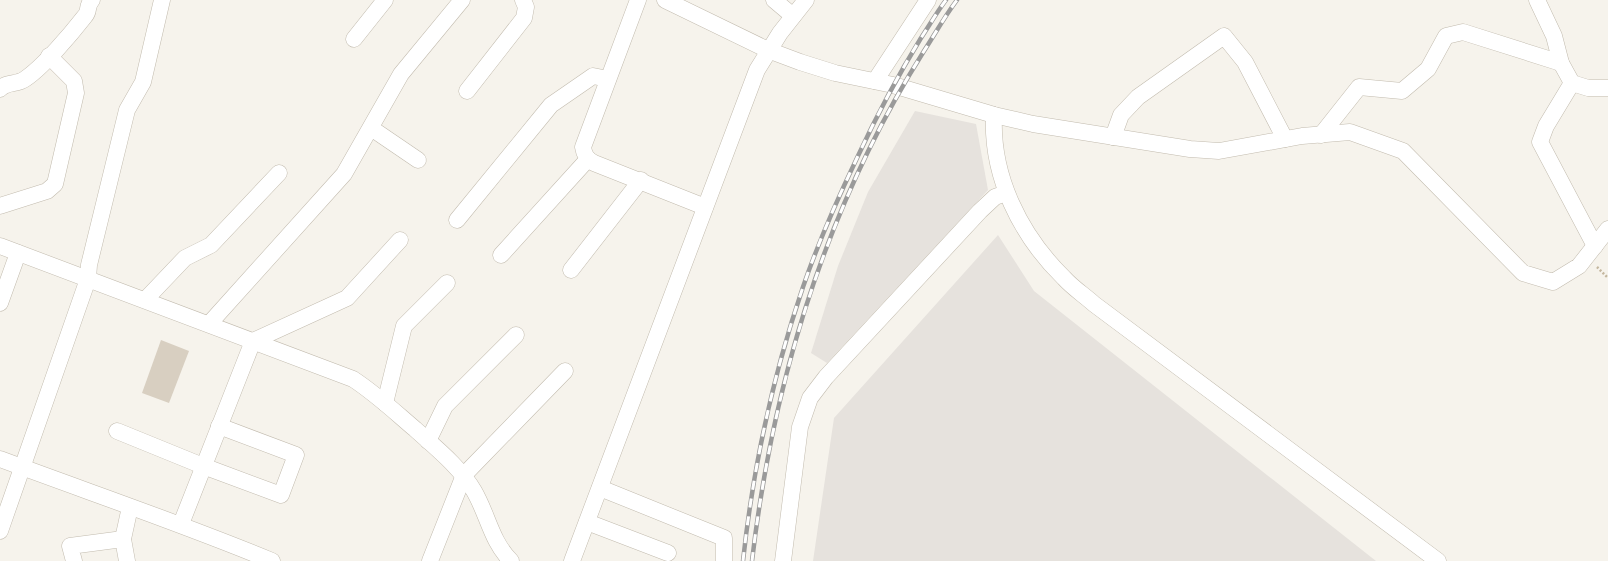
<svg xmlns="http://www.w3.org/2000/svg" width="1608" height="561" viewBox="0 0 1608 561" font-family="'DejaVu Sans',sans-serif">
	<rect width="100%" height="100%" fill="#f6f3ec"/>
	<g fill="#e6e2dd">
		<polygon points="915,111 976,124 988,190 827,363 811,353 838,266 868,192"/>
		<polygon points="998,235 1034,291 1376,561 813,561 834,418"/>
	</g>
	<polygon fill="#d8cfc1" points="161,340 189,351 169,403 142,393"/>
	<g fill="none" stroke-linecap="round" stroke-linejoin="round">
		<g stroke="#c2bbae" stroke-width="17">
			<g id="minor">
				<path d="M638 0 583 147C584 155 587 159 594 163L705 207"/>
				<polyline points="665,0 768,50 800,62 835,73 893,85 994,115 1033,124 1190,149 1219,151 1302,136 1350,132 1403,151 1523,273 1553,282 1579,266 1608,229"/>
				<polyline points="774,0 793,16"/>
				<polyline points="1537,0 1554,36 1561,63 1572,83 1588,88 1608,88"/>
				<polyline points="354,39 385,0"/>
				<polyline points="875,81 928,0"/>
				<polyline points="1572,83 1546,126 1540,142 1595,246"/>
				<path d="M0 89C7 81 17 85 25 79 43 67 71 34 85 16 90 11 86 6 92 0"/>
				<polyline points="467,91 524,18 526,7 523,0"/>
				<path d="M994 115C991 176 1020 235 1064 278 1073 288 1084 295 1094 304L1438 561"/>
				<polyline points="371,128 418,160"/>
				<polyline points="1321,135 1359,87 1402,91 1428,69 1446,36 1463,32 1561,63"/>
				<polyline points="1113,137 1121,115 1138,97 1224,36 1245,62 1285,139"/>
				<polyline points="0,206 47,191 55,184 76,93 74,81 49,56"/>
				<polyline points="457,220 551,105 593,76 608,79"/>
				<path d="M0 246 353 379C376 394 395 412 415 429 436 448 460 467 474 491 488 515 491 541 511 561"/>
				<polyline points="501,255 588,159"/>
				<polyline points="571,270 641,180"/>
				<polyline points="145,300 185,258 211,245 279,173"/>
				<polyline points="0,303 18,253"/>
				<polyline points="209,324 344,174 401,74 462,0"/>
				<polyline points="385,403 404,326 447,283"/>
				<polyline points="117,431 203,466 281,495 296,455 219,426"/>
				<polyline points="428,441 445,406 516,335"/>
				<path d="M0 459C91 493 183 524 272 561"/>
				<polyline points="600,488 724,538 724,561"/>
				<polyline points="587,522 668,553"/>
				<polyline points="181,524 253,341 347,298 400,240"/>
				<polyline points="0,531 88,279 89,265 127,110 143,82 162,0"/>
				<polyline points="74,561 70,546 123,539"/>
				<polyline points="127,561 123,539 130,507"/>
				<polyline points="430,561 464,475 565,371"/>
				<polyline points="572,561 757,70 780,33 806,0"/>
				<polyline points="783,561 800,427 810,398 826,377 980,211 995,197 1006,193"/>
			</g>
		</g>
		<polyline stroke="#c4b79f" stroke-width="2.5" stroke-dasharray="2 2" stroke-linecap="butt" points="1597,267 1608,278"/>
		<use href="#minor" stroke="#fff" stroke-width="16"/>
		<g stroke="#9a9a9a" stroke-width="4.5">
			<g id="rail">
				<path d="M743 561C753 468 773 375 803 287 818 243 837 200 857 158 876 117 897 77 921 38 929 26 937 12 946 0"/>
				<path d="M752 561C773 381 827 205 924 51 935 34 945 16 957 0"/>
			</g>
		</g>
		<use href="#rail" stroke="#fff" stroke-width="3" stroke-dasharray="9" stroke-linecap="butt"/>
	</g>
</svg>
